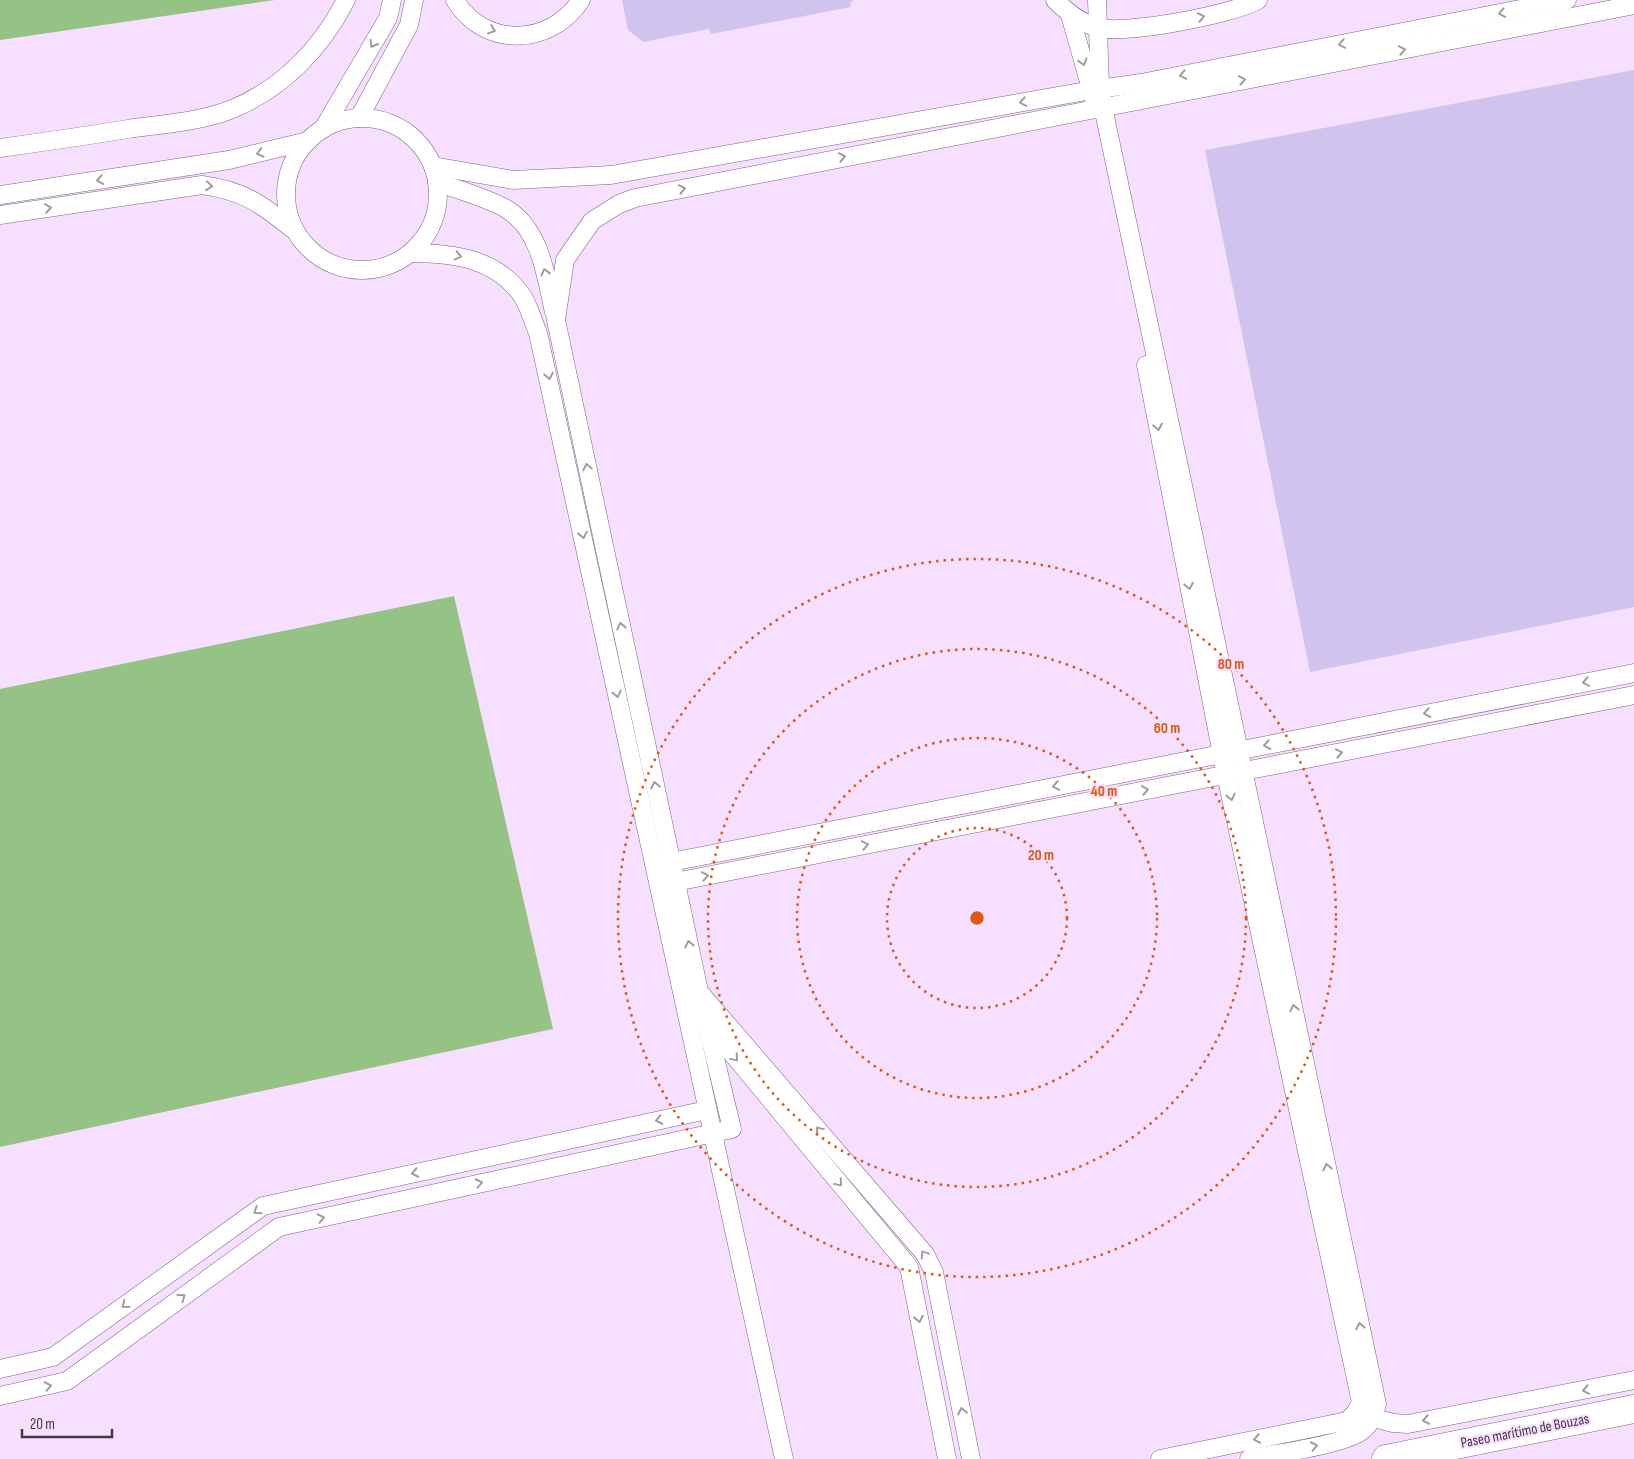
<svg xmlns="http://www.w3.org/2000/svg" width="1634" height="1459" viewBox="0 0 1634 1459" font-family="'Sofia Sans Condensed',sans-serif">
	<rect width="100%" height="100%" fill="#f7e0ff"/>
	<g fill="#95c285">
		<polygon points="0,0 275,0 0,40"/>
		<polygon points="454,596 553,1029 0,1147 0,689"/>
	</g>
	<g fill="#d0c4ee">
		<polygon points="622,0 853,0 853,1 850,2 851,7 711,34 709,29 643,42 628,30"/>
		<polygon points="1634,70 1634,607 1310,672 1205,150"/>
	</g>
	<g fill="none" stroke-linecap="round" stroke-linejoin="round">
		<g stroke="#7c6384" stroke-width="19">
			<g id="lane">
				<path d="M455 0C484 49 551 46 581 0"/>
				<path d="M1055 0C1067 12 1079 22 1096 27 1121 36 1235 14 1258 0"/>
				<path d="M1097 0 1100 86 1103 107 1377 1404C1374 1416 1370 1426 1359 1433 1336 1446 1277 1453 1249 1459"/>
				<polyline points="1070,15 1094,99"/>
				<polyline points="359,118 409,25 414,0"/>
				<circle cx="362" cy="194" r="76"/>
				<polyline points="323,129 388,18 392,0"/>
				<path d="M0 148C43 142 86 136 128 129 162 124 198 122 230 110 282 89 321 49 346 0"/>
				<polyline points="433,166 513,180 611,175 1092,90 1141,83 1567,0"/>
				<path d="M437 182C458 190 491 199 508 210 541 231 546 277 554 312"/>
				<polyline points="0,195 229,160 308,141"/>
				<path d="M0 215 202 185C245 191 261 204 294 230"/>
				<path d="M410 253C453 253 497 258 523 297 529 307 533 321 538 333L784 1459"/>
				<polyline points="1146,365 1226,775 1361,1402 1356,1412 1347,1421"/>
				<polyline points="661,864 1634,673"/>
				<polyline points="665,884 1634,695"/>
				<polyline points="701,994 925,1254 934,1272 971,1459"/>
				<polyline points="711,1028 909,1267 947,1459"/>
				<polyline points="0,1369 53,1357 263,1206 707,1110"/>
				<polyline points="0,1396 67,1381 279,1227 732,1129 699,991 556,320 565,260 592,221 619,204 635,198 1634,5"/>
				<polyline points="1160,1459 1347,1421 1374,1418 1393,1423 1408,1424 1634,1380"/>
			</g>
		</g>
		<g stroke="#7c6384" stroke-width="29">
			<polyline id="street" points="1386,1459 1634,1409"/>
		</g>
		<use href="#lane" stroke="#fff" stroke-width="18"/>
		<use href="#street" stroke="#fff" stroke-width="28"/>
	</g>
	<defs><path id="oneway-chevron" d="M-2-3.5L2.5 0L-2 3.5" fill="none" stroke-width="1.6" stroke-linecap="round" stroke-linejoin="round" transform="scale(1.25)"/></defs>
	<g stroke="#a19ba2">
		<use href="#oneway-chevron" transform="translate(1502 13) rotate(169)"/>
		<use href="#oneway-chevron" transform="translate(1201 17) rotate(-11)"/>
		<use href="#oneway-chevron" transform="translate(492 30) rotate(21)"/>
		<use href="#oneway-chevron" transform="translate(373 44) rotate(120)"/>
		<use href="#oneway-chevron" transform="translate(1342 44) rotate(169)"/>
		<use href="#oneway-chevron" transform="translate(1402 50) rotate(-11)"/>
		<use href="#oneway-chevron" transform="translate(1083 62) rotate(74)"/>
		<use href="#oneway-chevron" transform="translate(1183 75) rotate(169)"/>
		<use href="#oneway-chevron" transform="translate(1242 80) rotate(-11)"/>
		<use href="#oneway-chevron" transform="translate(1023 102) rotate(170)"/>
		<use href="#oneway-chevron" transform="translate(260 153) rotate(166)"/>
		<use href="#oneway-chevron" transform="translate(842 157) rotate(-11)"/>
		<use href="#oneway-chevron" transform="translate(100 180) rotate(171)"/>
		<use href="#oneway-chevron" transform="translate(209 186) rotate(6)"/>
		<use href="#oneway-chevron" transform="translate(682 189) rotate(-11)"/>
		<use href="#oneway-chevron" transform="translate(48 208) rotate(-8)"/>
		<use href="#oneway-chevron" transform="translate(458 256) rotate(13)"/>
		<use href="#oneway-chevron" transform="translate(545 272) rotate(-104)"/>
		<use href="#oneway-chevron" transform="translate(549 376) rotate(78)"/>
		<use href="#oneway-chevron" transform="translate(1158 427) rotate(79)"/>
		<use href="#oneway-chevron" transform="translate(587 467) rotate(-102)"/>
		<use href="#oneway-chevron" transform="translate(583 535) rotate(78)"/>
		<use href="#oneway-chevron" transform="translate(1189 586) rotate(79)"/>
		<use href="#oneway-chevron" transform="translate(621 626) rotate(-102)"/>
		<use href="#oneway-chevron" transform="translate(1586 682) rotate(169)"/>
		<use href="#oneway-chevron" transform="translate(617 694) rotate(78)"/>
		<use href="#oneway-chevron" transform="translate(1427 713) rotate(169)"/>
		<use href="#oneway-chevron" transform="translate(1267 745) rotate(169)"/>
		<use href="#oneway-chevron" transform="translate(1339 753) rotate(-11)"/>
		<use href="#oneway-chevron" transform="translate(655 785) rotate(-102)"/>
		<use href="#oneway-chevron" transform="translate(1056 786) rotate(169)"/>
		<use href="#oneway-chevron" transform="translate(1145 790) rotate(-11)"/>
		<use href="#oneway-chevron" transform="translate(1231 797) rotate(78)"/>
		<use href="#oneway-chevron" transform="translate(865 845) rotate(-11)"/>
		<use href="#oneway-chevron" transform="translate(705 876) rotate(-11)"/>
		<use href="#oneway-chevron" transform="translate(689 944) rotate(-102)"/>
		<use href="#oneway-chevron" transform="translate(1294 1008) rotate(-102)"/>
		<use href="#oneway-chevron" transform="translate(735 1058) rotate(50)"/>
		<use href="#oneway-chevron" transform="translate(659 1120) rotate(168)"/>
		<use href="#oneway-chevron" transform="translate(819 1130) rotate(-130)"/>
		<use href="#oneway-chevron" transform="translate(1327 1167) rotate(-102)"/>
		<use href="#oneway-chevron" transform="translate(415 1173) rotate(168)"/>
		<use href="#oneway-chevron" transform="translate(479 1183) rotate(-12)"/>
		<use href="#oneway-chevron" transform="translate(839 1183) rotate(50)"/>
		<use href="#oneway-chevron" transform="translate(257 1211) rotate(146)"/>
		<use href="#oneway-chevron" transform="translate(321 1218) rotate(-12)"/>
		<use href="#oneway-chevron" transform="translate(924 1254) rotate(-124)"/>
		<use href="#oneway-chevron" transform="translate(182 1297) rotate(-36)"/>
		<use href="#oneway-chevron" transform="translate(125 1305) rotate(144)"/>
		<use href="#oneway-chevron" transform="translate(919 1319) rotate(79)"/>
		<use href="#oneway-chevron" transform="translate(1360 1326) rotate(-102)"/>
		<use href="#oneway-chevron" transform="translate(48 1386) rotate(-12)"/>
		<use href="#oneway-chevron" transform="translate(1586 1390) rotate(169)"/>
		<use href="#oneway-chevron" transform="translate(962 1411) rotate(-101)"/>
		<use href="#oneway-chevron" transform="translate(1426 1420) rotate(169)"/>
		<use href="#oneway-chevron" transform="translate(1257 1439) rotate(169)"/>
		<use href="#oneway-chevron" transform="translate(1314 1446) rotate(-12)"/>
	</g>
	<g fill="none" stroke="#e0570f" stroke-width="2.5" stroke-dasharray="2.5 5">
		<circle cx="977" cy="918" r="90"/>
		<circle cx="977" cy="918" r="180"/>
		<circle cx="977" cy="918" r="269"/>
		<circle cx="977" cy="918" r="359"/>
	</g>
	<g text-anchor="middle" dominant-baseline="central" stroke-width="4.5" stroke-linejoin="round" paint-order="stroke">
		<g font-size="15" fill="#433746" stroke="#f7e0ff">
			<text transform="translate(1525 1431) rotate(-11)">Paseo marítimo de Bouzas</text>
		</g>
	</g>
	<circle cx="977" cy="918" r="8" fill="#e0570f" stroke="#f7e0ff" stroke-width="2.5"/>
	<g font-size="15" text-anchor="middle" font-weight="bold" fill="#e0570f" stroke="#f7e0ff" stroke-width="4.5" stroke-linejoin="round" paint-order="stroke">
		<text x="1231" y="669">80 m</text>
		<text x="1167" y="733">60 m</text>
		<text x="1104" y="796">40 m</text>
		<text x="1041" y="860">20 m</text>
	</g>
	<path d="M22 1429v8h90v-8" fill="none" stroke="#433746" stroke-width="2.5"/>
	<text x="30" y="1429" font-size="15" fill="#433746" stroke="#f7e0ff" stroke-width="4" paint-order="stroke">20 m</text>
</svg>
